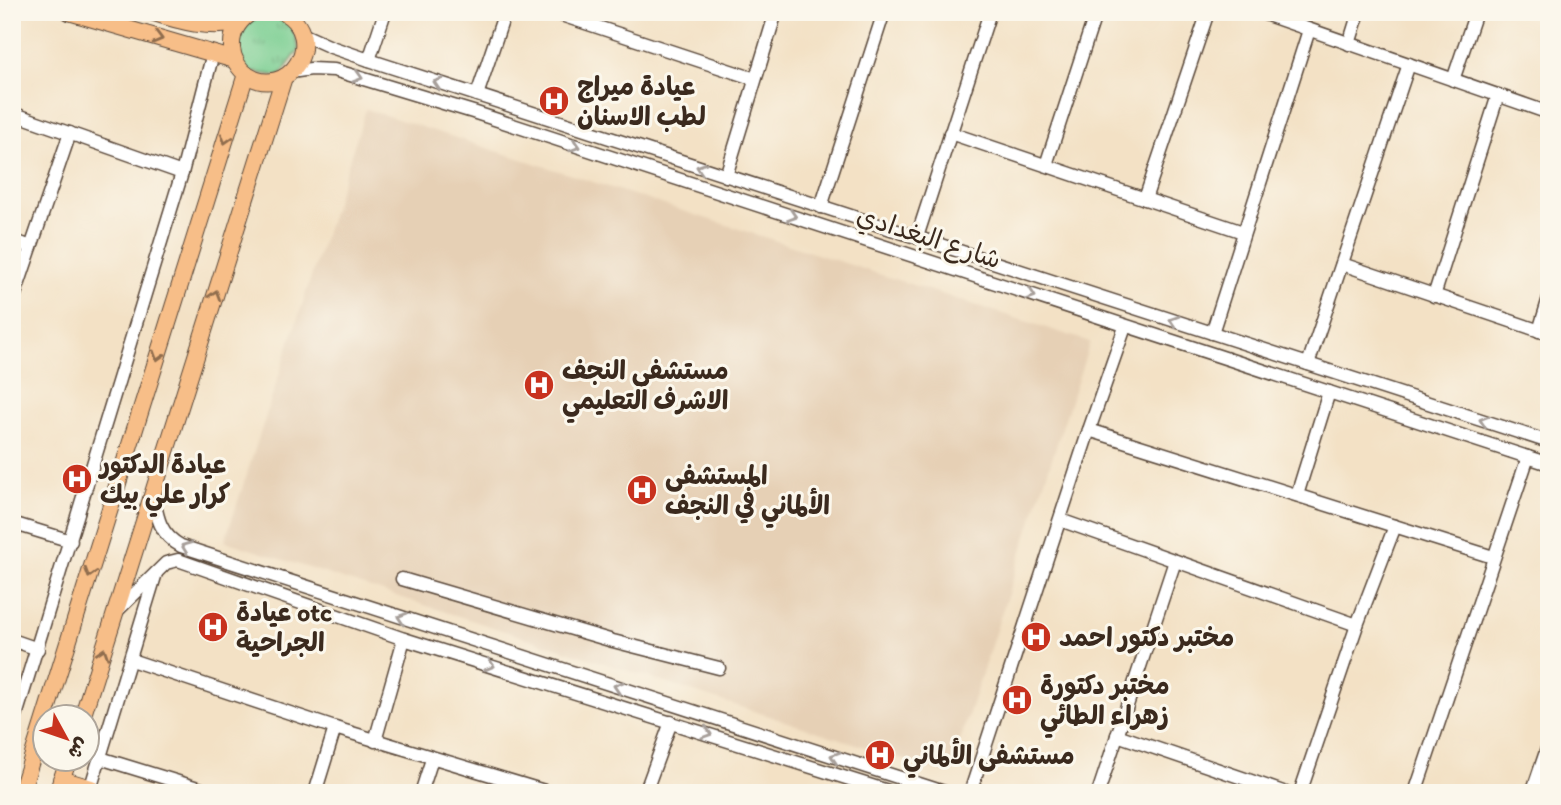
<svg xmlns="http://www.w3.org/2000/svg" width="1561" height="805" viewBox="0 0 1561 805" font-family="Itim,'Playpen Sans Arabic',sans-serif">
	<defs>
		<pattern id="park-tufts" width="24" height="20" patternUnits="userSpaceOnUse" patternTransform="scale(1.75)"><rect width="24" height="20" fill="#78cd90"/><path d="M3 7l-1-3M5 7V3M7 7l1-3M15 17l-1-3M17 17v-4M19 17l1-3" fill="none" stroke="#64a775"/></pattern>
	</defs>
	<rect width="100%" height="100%" fill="#fbf7ec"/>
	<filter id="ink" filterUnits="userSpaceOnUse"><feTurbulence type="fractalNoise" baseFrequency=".0143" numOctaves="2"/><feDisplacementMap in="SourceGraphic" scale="14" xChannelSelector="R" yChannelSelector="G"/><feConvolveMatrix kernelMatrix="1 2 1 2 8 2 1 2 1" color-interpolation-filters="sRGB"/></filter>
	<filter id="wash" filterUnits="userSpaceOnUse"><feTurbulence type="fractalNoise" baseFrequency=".00686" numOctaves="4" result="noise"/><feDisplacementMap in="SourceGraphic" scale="28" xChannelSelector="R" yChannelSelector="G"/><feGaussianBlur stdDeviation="1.57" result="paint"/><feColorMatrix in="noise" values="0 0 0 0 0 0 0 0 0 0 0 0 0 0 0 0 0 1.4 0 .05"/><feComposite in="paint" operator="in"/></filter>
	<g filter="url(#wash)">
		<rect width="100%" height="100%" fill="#f3e1c5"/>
		<polygon fill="#e6d0b5" points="366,109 1090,342 949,774 225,541"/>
		<path fill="url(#park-tufts)" stroke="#5a7c57" stroke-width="2" d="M267 12C289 17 295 30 299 50L280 76 243 71 234 35 256 14Z"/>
	</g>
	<g filter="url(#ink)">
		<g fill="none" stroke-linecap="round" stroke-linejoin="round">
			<g stroke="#574537" stroke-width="15">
				<g id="minor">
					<polyline points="552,12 755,79"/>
					<polyline points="1259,12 1549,113"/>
					<polyline points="302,34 331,47 369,60 1549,442"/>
					<polyline points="1349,44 1359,12"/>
					<polyline points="369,60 385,12"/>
					<polyline points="291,72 311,69 334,70 473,112 1549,464"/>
					<polyline points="1453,80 1476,12"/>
					<polyline points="477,95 505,12"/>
					<polyline points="12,113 182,173"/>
					<polyline points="950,133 1243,232"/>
					<polyline points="1046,165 1096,12"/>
					<polyline points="726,176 776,12"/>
					<polyline points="1145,199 1208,12"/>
					<polyline points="821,207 884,12"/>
					<polyline points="917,237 990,12"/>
					<polyline points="12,240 31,247"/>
					<polyline points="1342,264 1549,334"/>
					<polyline points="1434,296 1498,95"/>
					<polyline points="12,303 70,133"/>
					<polyline points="1539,331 1549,298"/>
					<polyline points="1212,333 1309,30"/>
					<polyline points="1308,364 1409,64"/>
					<polyline points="1089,430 1493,557"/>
					<path d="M153 494C157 516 159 534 181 546L947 793"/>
					<polyline points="1297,495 1329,392"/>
					<polyline points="1060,520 1357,625"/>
					<polyline points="12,523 71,541"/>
					<polyline points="402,579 613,641 719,668"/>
					<polyline points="116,612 166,563 178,560 404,639 894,793"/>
					<polyline points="12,640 38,649"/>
					<polyline points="131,660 335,728 551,793"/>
					<polyline points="12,729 182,173 213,53"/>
					<polyline points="1117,735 1286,793"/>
					<polyline points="375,741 404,639"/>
					<polyline points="100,758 214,793"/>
					<polyline points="89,793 156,573"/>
					<polyline points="315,793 335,728"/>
					<polyline points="421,793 432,759"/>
					<polyline points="645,793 671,722"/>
					<polyline points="970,793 1089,430 1125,327"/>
					<polyline points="1098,793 1175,561"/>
					<polyline points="1300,793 1357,625 1395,526"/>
					<polyline points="1415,793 1528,457"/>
					<polyline points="1532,793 1549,743"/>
				</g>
			</g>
			<g stroke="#574537" stroke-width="18">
				<g id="major">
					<polyline points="69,12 235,60"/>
					<path d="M151 12C181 22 208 29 239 23"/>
					<path d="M252 12C239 20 231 32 232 48 233 59 238 68 247 75 288 102 329 38 283 12"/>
					<polyline points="82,718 284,77"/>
					<polyline points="61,779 91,788"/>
					<polyline points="21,793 246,74"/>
					<polyline points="57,793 68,760"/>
				</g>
			</g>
			<use href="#minor" stroke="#fff" stroke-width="12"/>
			<use href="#major" stroke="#f7be88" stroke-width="16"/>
		</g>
		<defs><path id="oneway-chevron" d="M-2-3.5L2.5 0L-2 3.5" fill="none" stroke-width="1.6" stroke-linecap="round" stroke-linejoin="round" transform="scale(1.75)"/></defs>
		<g stroke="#906d4e">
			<use href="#oneway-chevron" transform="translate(158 38) rotate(15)"/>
			<use href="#oneway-chevron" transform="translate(226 139) rotate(107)"/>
			<use href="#oneway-chevron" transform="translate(215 295) rotate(-73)"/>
			<use href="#oneway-chevron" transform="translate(158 356) rotate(107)"/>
			<use href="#oneway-chevron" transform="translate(90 573) rotate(107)"/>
			<use href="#oneway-chevron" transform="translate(103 653) rotate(-72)"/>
		</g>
		<g stroke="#a79f9a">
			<use href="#oneway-chevron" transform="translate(358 77) rotate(17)"/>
			<use href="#oneway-chevron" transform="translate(438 83) rotate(-162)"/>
			<use href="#oneway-chevron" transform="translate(575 146) rotate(18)"/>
			<use href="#oneway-chevron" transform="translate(701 168) rotate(-162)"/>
			<use href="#oneway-chevron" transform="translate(792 216) rotate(18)"/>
			<use href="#oneway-chevron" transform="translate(1031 295) rotate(19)"/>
			<use href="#oneway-chevron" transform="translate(1174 321) rotate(-162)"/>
			<use href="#oneway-chevron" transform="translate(1484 421) rotate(-162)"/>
			<use href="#oneway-chevron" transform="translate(186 547) rotate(-159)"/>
			<use href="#oneway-chevron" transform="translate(402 618) rotate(-162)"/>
			<use href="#oneway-chevron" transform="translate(490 665) rotate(17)"/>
			<use href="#oneway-chevron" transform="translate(618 687) rotate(-162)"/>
			<use href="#oneway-chevron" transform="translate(707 733) rotate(18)"/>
			<use href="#oneway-chevron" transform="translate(835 757) rotate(-162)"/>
		</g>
	</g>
	<defs>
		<g id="hospital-disc" transform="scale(1.575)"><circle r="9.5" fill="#c8321e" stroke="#fbf7ec"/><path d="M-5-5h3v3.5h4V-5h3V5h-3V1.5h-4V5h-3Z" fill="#fff"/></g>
	</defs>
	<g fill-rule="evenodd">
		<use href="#hospital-disc" x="554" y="101"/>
		<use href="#hospital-disc" x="539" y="385"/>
		<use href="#hospital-disc" x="77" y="479"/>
		<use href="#hospital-disc" x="642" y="490"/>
		<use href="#hospital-disc" x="213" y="627"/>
		<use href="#hospital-disc" x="1036" y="637"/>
		<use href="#hospital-disc" x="1017" y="700"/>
		<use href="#hospital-disc" x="880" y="755"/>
	</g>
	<g text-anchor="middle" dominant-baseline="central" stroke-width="6" stroke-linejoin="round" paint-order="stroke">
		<g font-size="26" font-weight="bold" fill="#3b2a1e" stroke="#fbf7ec" text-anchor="start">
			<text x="577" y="86">عيادة ميراج<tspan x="577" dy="30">لطب الاسنان</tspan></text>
			<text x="562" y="370">مستشفى النجف<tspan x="562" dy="30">الاشرف التعليمي</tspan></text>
			<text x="100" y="464">عيادة الدكتور<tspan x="100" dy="30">كرار علي بيك</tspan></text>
			<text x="665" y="475">المستشفى<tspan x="665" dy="30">الألماني في النجف</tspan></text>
			<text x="236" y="612">عيادة otc<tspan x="236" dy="30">الجراحية</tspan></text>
			<text x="1059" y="637">مختبر دكتور احمد</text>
			<text x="1040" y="685">مختبر دكتورة<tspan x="1040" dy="30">زهراء الطائي</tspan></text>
			<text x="903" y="755">مستشفى الألماني</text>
		</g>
		<g font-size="26" fill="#3b2a1e" stroke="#fbf7ec">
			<text transform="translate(929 237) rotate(18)">شارع البغدادي</text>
		</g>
	</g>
	<rect width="1561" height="805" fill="none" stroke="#fbf7ec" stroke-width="42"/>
	<g transform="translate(66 738) rotate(130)"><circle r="33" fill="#fbf7ec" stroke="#aea59a" stroke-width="2"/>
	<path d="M0-5L12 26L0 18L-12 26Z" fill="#c8321e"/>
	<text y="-10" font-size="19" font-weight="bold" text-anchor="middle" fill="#3b2a1e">ش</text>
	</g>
</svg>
